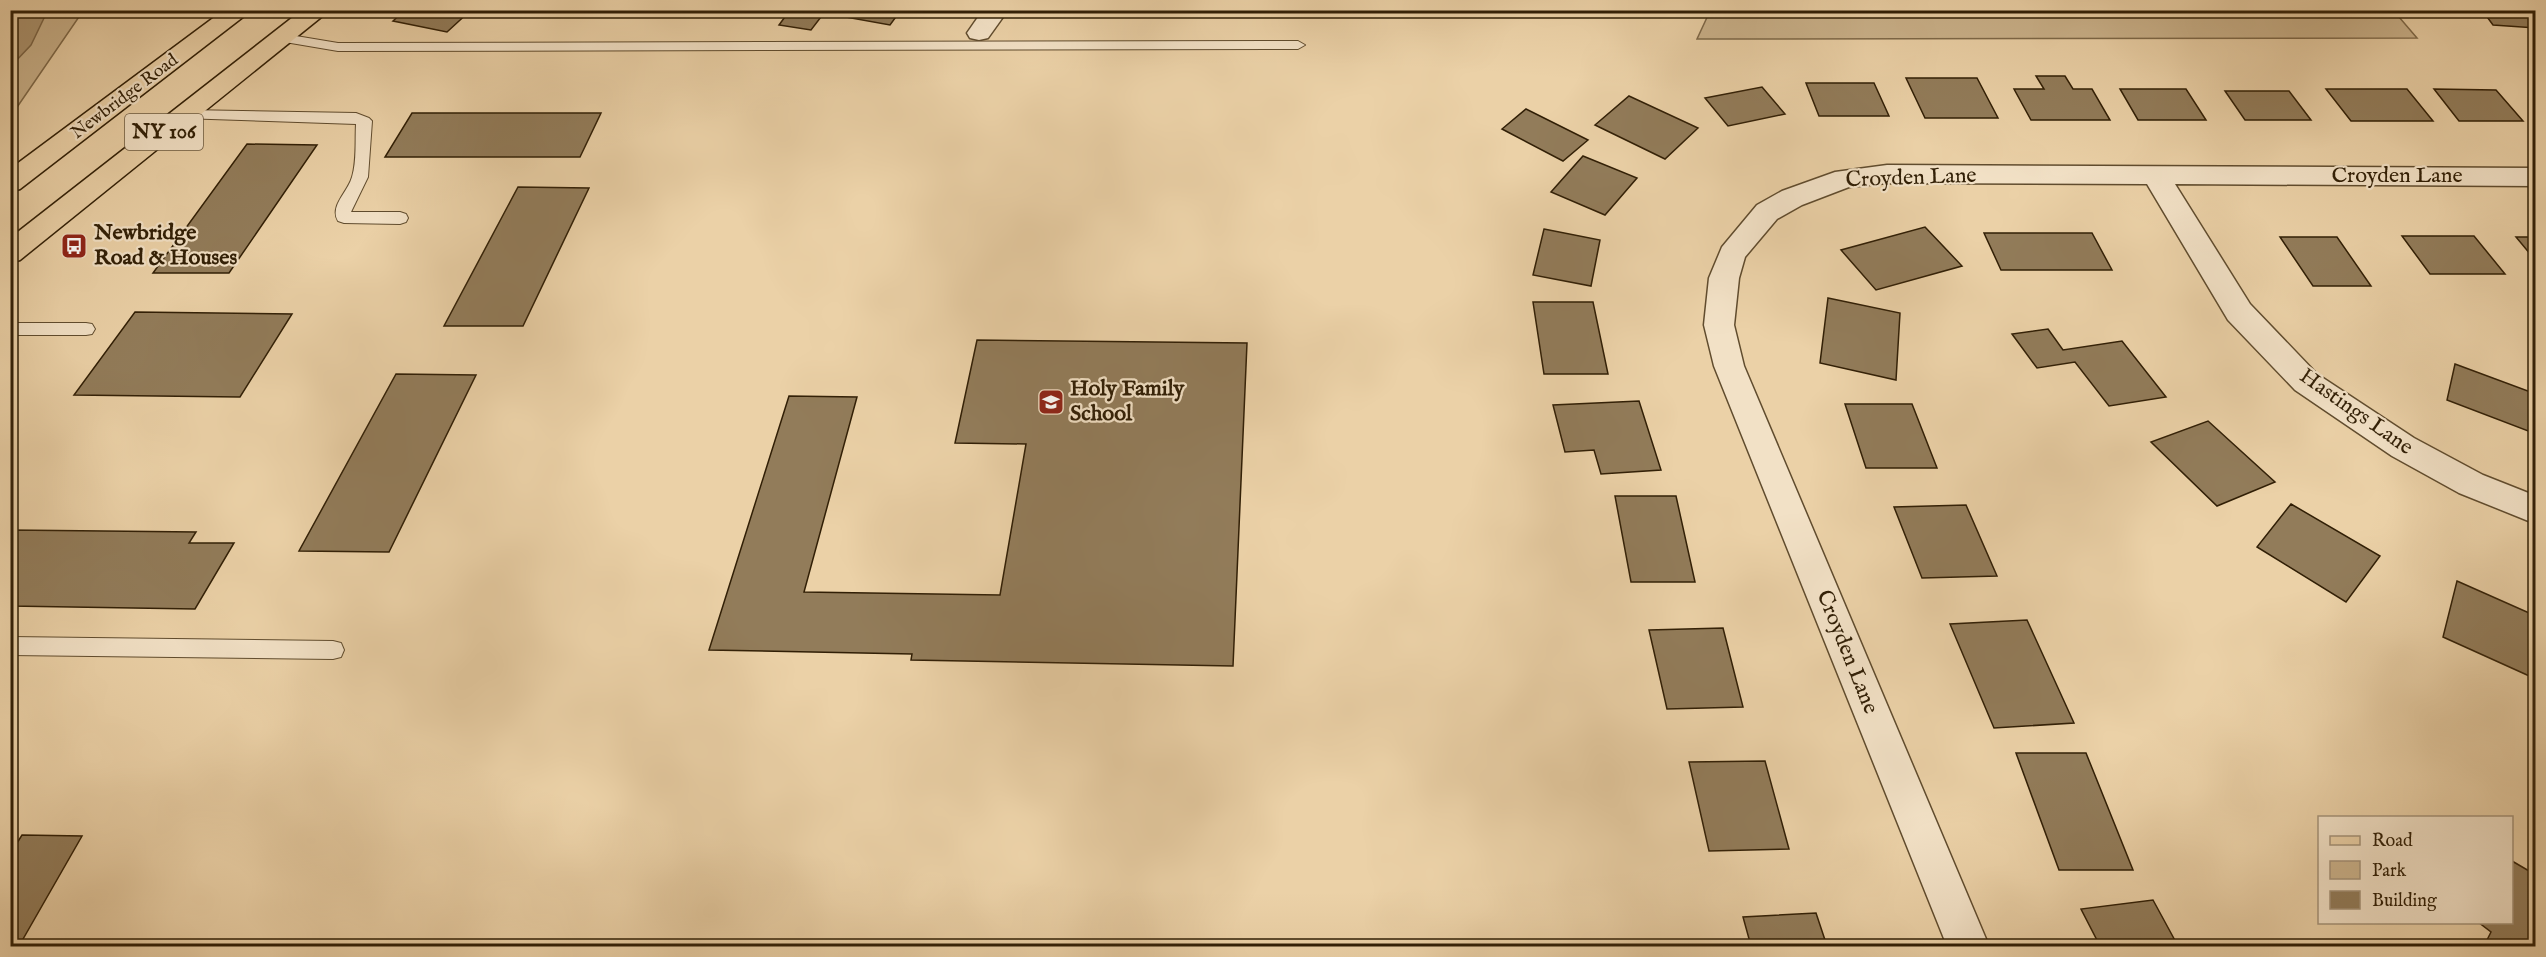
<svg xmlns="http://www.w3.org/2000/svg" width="2546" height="957" viewBox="0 0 2546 957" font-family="'IM FELL English',serif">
	<rect width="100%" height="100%" fill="#ebd1a7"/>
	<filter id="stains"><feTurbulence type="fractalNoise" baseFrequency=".00333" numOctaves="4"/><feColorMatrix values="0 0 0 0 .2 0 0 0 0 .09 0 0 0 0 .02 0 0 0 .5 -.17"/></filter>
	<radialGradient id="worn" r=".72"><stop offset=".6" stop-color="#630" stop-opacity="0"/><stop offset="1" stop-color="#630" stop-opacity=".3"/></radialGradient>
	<g fill="#cbb38c" stroke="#7e6949" stroke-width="1.5">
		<polygon points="11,11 83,11 11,116"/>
		<polygon points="1710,11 2393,10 2417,38 1697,39"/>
	</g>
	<polygon fill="#ac9470" stroke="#7b6546" stroke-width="1.5" points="11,10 43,11 45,16 31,45 11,66"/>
	<g fill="#927c5a" stroke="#311f06" stroke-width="1.5">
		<polygon points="99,10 148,10 145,15 95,15"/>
		<polygon points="405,10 471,10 447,32 393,21"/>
		<polygon points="790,10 805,10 824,13 811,30 779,25"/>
		<polygon points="844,10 901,10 890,25 840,16"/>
		<polygon points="2482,10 2535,10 2536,28 2493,25"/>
		<polygon points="2036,76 2065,76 2073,89 2092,89 2110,120 2031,120 2014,89 2044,89"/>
		<polygon points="1906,78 1977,78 1998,118 1925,118"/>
		<polygon points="1806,83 1874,83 1889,116 1819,116"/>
		<polygon points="1762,87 1785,114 1728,126 1705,98"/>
		<polygon points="2120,89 2186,89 2206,120 2138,120"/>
		<polygon points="2326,89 2407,89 2433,121 2351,121"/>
		<polygon points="2434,89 2496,90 2523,121 2459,121"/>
		<polygon points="2225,91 2289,91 2311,120 2245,120"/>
		<polygon points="1629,96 1698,128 1665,159 1595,125"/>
		<polygon points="1526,109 1588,140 1563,161 1502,129"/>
		<polygon points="412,113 601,113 580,157 385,157"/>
		<polygon points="247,144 317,145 229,273 153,273"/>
		<polygon points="1583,156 1637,178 1605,215 1551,192"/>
		<polygon points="518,187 589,188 523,326 444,326"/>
		<polygon points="1925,227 1962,266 1876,290 1841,250"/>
		<polygon points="1544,229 1600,240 1591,286 1533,275"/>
		<polygon points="1984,233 2092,233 2112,270 2001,270"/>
		<polygon points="2402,236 2474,236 2505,274 2430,274"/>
		<polygon points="2280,237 2337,237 2371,286 2313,286"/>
		<polygon points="2516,237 2536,237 2536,261"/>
		<polygon points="1828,298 1900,313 1896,380 1820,363"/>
		<polygon points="1533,302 1593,302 1608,374 1544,374"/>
		<polygon points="135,312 292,314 240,397 74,395"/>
		<polygon points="2048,329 2063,350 2122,341 2166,397 2109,406 2075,362 2037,368 2012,334"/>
		<polygon points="977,340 1247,343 1233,666 911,660 912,654 709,650 789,396 857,397 804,592 1000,595 1026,444 955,443"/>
		<polygon points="2455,364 2536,394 2536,434 2447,400"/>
		<polygon points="396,374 476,375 389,552 299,551"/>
		<polygon points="1639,401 1661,470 1601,474 1594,450 1565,452 1553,405"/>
		<polygon points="1845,404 1912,404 1937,468 1866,468"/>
		<polygon points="2208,421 2275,482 2217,506 2151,442"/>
		<polygon points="1615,496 1676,496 1695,582 1631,582"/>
		<polygon points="2291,504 2380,556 2346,602 2257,547"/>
		<polygon points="1966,505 1997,576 1922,578 1894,507"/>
		<polygon points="10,530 196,532 189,543 234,543 195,609 10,606"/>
		<polygon points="2457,581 2536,616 2536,679 2443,637"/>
		<polygon points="2027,620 2074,723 1994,728 1950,624"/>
		<polygon points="1723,628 1743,707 1667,709 1649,630"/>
		<polygon points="2016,753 2086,753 2133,870 2059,870"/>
		<polygon points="1765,761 1789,849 1709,851 1689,762"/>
		<polygon points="22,835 82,836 19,946 10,946 10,854"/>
		<polygon points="2512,861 2536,875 2536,946 2484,946 2491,932 2478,922 2512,922"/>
		<polygon points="2153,900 2178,946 2100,946 2081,909"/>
		<polygon points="1816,913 1827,946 1751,946 1743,917"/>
	</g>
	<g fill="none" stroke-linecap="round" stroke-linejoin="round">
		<g stroke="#604c2e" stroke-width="2">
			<g id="service">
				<polygon points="284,34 338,43 1298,41 1305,45 1298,49 338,51 279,41 277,38 279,35"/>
				<path d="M186 110 356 113 369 118 372 121 368 177 351 212H400L406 214 408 218 406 222 400 224 344 223 338 221C329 206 348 192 352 177 357 161 355 140 356 124L181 118 178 115Z"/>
				<polygon points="10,323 86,323 92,324 95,329 92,334 86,335 10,335"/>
				<polygon points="10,637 333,641 341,643 344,650 341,657 333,659 10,655"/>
			</g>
		</g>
		<g stroke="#604c2e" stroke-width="3">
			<g id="minor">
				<polygon points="983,10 1008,10 988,38 979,40 970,38 967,33"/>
				<polygon points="1887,165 2536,168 2536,186 2175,184 2250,304 2317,374 2414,438 2483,475 2536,496 2536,524 2459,493 2392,456 2295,390 2228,320 2147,184 1887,183 1849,187 1802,205 1777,219 1745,257 1739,278 1734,325 1744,366 1989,946 1947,946 1714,366 1704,325 1709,278 1722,247 1757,205 1782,191 1835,172"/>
			</g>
		</g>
		<g stroke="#311f06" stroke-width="3">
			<g id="primary">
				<polygon points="224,10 252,10 20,189 10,192 10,169"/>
				<polygon points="302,10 330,10 20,260 10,263 10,238"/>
			</g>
		</g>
		<use href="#service" fill="#f2e1c6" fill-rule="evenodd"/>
		<use href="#minor" fill="#f2e1c6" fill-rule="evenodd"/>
		<use href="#primary" fill="#ebd1a7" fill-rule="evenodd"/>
	</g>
	<defs>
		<g id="bus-square" transform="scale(1.35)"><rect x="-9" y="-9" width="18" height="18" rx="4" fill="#8f2418" stroke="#f2e1c6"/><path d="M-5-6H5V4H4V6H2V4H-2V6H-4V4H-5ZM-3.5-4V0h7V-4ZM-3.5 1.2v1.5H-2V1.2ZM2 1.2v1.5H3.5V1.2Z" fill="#fff"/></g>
		<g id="school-square" transform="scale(1.35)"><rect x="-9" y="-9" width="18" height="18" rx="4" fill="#8f2418" stroke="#f2e1c6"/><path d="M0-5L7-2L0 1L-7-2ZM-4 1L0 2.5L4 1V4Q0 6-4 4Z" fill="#fff"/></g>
	</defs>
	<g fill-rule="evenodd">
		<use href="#bus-square" x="74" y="246"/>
		<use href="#school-square" x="1051" y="402"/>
	</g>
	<g text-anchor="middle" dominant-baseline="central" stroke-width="4.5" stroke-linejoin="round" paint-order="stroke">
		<g font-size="18" fill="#311f06" stroke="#f2e1c6">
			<text transform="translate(125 97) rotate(-37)">Newbridge Road</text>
		</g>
		<rect fill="#f2e1c6" stroke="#6b5940" stroke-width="1.5" x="125" y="114" width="78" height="36" rx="4.5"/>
		<g font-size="21" font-weight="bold" fill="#311f06">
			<text x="164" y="132">NY 106</text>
		</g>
		<g font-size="22" fill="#311f06" stroke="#f2e1c6">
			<text x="2397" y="176">Croyden Lane</text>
			<text transform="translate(1911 178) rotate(-2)">Croyden Lane</text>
			<text transform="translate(2356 412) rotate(35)">Hastings Lane</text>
			<text transform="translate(1847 652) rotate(68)">Croyden Lane</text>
		</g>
		<g font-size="22" font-weight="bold" fill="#311f06" stroke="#f2e1c6" text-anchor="start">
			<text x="94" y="233">Newbridge<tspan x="94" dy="25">Road &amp; Houses</tspan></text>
			<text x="1070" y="389">Holy Family<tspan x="1070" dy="25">School</tspan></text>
		</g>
	</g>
	<rect width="2546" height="957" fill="none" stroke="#ebd1a7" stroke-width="36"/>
	<rect x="12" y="12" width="2522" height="933" fill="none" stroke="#311f06" stroke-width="3"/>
	<rect x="18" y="18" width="2510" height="921" fill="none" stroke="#311f06" stroke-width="1.5"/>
	<rect x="2318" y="816" width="195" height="108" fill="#f2e1c6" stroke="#a59379" stroke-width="1.5"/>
	<rect x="2330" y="836" width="30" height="9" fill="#ebd1a7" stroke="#a59379" stroke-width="1.5"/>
	<text x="2372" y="846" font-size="18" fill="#311f06">Road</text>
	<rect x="2330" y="861" width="30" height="18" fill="#cbb38c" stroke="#a59379" stroke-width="1.5"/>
	<text x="2372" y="876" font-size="18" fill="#311f06">Park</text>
	<rect x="2330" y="891" width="30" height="18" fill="#927c5a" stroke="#a59379" stroke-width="1.5"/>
	<text x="2372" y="906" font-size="18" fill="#311f06">Building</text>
	<rect width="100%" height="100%" filter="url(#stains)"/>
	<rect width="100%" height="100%" fill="url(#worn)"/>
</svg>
